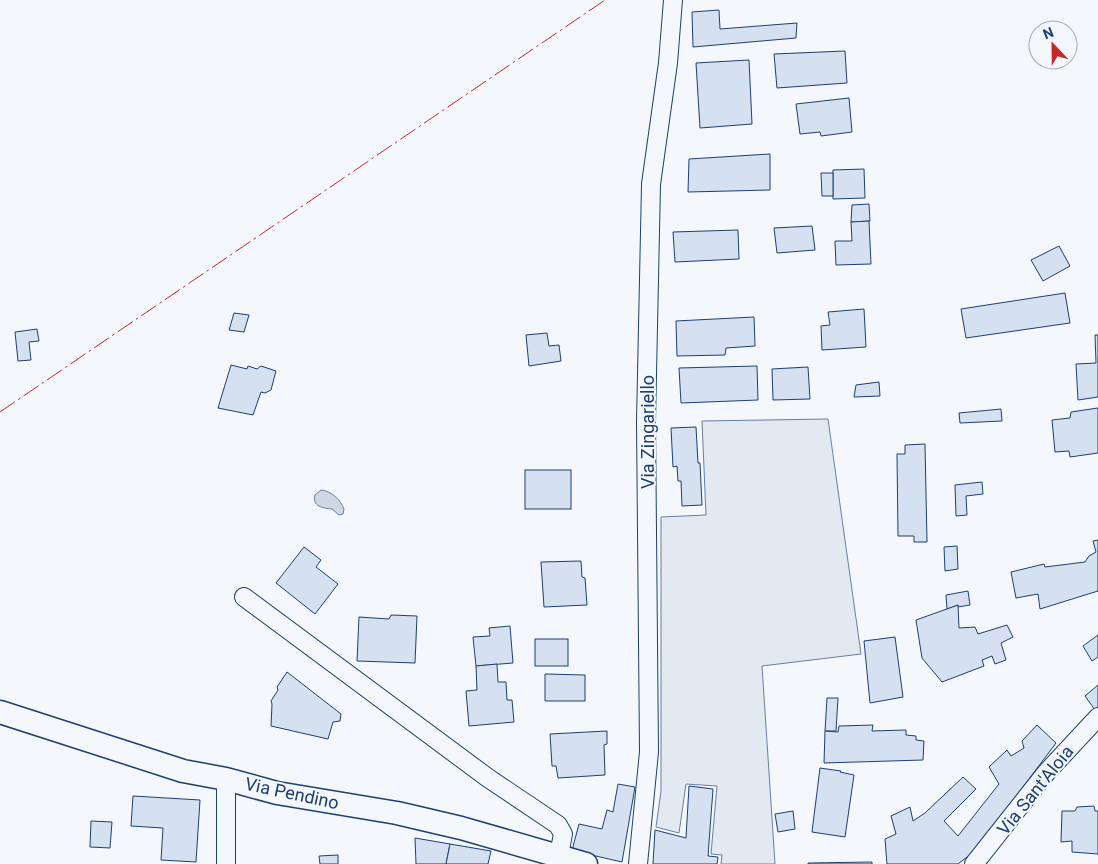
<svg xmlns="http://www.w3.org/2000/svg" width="1098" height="864" viewBox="0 0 1098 864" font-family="Roboto,sans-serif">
	<rect width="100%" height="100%" fill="#f4f7fb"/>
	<polygon fill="#e3e9f0" stroke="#687fa3" points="828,419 861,654 762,666 775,864 721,864 722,855 711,854 717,786 686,784 679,833 656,827 661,791 661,517 706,515 702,421"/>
	<path fill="#cfd7e4" stroke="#687fa3" d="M321 490C331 491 340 499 344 509L343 514 339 515 332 509C323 508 312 507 315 495Z"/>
	<g fill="#d5e0f0" stroke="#1d3f73">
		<polygon points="719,10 720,29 797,23 796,38 693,47 692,12"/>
		<polygon points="845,51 847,83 777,88 774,54"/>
		<polygon points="749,60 752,124 700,128 696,63"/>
		<polygon points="849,98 852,132 821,136 820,132 800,134 796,104"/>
		<polygon points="770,154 770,190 688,192 689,159"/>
		<polygon points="864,169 865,198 833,199 833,170"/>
		<polygon points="821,173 833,173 833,196 822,196"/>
		<polygon points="869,204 870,221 851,222 852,205"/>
		<polygon points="869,221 871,264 836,265 835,241 852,241 851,222"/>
		<polygon points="812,226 815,250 777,253 774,228"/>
		<polygon points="738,230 739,259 675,262 673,232"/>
		<polygon points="1059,246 1070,266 1043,281 1031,260"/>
		<polygon points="1065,293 1070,323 966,338 961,309"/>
		<polygon points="864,309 866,347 822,350 821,326 830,325 828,312"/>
		<polygon points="234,313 249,315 244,332 229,330"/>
		<polygon points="754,317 755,346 726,348 725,355 677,356 676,321"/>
		<polygon points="37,329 39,341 29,342 31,360 18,361 15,332"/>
		<polygon points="547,333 549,346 559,345 561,361 529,366 526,335"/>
		<polygon points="1095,335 1098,335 1098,397 1078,400 1076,364 1096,363"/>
		<polygon points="231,365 247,369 248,366 257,369 261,366 276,371 271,390 265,393 261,392 253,415 218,408"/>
		<polygon points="757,366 758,400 681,403 679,368"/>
		<polygon points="808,367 810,399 773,400 772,369"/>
		<polygon points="879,382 880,396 854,397 856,385"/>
		<polygon points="1098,408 1098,453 1070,457 1069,451 1055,452 1052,420 1070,418 1071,412"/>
		<polygon points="1001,409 1002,421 960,423 959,413"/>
		<polygon points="696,427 698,463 700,463 702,505 682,506 681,481 678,481 677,466 673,467 671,428"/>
		<polygon points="925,444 927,542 914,542 914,536 898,536 897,454 905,454 905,445"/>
		<rect x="525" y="470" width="46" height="39"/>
		<polygon points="982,482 983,494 966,496 967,515 956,516 955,485"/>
		<polygon points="1098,540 1098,591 1040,609 1038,594 1016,598 1011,572 1044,564 1045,567 1085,562 1089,556 1096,552 1093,541"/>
		<polygon points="957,546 958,569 945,571 944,547"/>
		<polygon points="304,547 321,560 316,567 338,584 315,614 276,583"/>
		<polygon points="581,561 582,577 585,578 587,605 544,607 541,562"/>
		<polygon points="968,591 970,605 958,607 958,605 947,609 946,595"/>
		<polygon points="958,605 959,628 975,627 978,634 1007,625 1013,637 1001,643 1006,660 995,664 992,656 982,660 984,666 942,682 922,658 916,620"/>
		<polygon points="391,615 417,616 415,663 357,661 359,617 389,619"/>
		<polygon points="510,626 513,663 476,666 473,637 490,636 489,628"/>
		<polygon points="1098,635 1098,657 1092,661 1083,646"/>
		<polygon points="895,637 903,697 870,703 864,641"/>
		<rect x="535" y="639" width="33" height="27"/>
		<polygon points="497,664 498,682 506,682 507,700 512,700 514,722 469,726 466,691 477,690 476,666"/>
		<polygon points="287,672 341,714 340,721 333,722 328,739 271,726 272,704 271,701 278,690 277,687"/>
		<polygon points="545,674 585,675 585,701 545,701"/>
		<polygon points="1098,685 1098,708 1095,710 1085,696"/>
		<polygon points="827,698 838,698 836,731 825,731"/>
		<polygon points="873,725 872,731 906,730 906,735 916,736 916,740 924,741 923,760 824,763 825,731 838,732 839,726"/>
		<polygon points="1037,725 1056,743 975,851 958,864 887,864 885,839 896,834 891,816 910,807 913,821 925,813 963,777 976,789 944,821 958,836 999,784 989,767 1007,750 1011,756 1024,748 1022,741"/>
		<polygon points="607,731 607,744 604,745 605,775 558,778 556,766 552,766 550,734"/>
		<polygon points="820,768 841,771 840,772 854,775 845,837 812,832"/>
		<polygon points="618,784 635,787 622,862 587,854 571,854 579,824 602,829 607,810 613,812"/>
		<polygon points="689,786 713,789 708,856 718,857 717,864 653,864 655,830 686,838"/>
		<polygon points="133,796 200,800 196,862 161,860 163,828 131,826"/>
		<polygon points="1094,806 1095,811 1098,811 1098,854 1072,852 1072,841 1061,842 1062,811 1075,811 1077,807"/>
		<polygon points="793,811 795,829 778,832 775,814"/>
		<polygon points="91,821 112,822 110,848 90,847"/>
		<polygon points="415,838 450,844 446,864 416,864"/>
		<polygon points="450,844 491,851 488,864 446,864"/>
		<polygon points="338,855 338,864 320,864 319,856"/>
		<polygon points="872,862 872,864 808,864 808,863"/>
	</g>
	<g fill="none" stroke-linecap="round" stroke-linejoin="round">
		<g stroke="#1d3f73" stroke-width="20">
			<g id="minor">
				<polyline points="244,597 488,778 558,825 563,834 559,855"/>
				<polyline points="226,864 226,779"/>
				<polyline points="638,864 649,752 646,422 651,184 668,63 673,0"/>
				<polyline points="974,864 1046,773 1098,717"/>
			</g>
		</g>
		<g stroke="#1d3f73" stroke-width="25">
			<polyline id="tertiary" points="0,712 183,771 226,779 277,793 397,813 461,828 586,864"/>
		</g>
		<use href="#minor" stroke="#f4f7fb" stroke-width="18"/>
		<use href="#tertiary" stroke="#f4f7fb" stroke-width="22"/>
		<polyline stroke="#c62828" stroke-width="1" stroke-dasharray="18 4 2.5 4" stroke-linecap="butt" points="0,412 605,0"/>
	</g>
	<g text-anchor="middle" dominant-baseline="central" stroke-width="4" stroke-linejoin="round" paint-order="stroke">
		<g font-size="18" fill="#1d3f73" stroke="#f4f7fb">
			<text transform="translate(647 432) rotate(-90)">Via Zingariello</text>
			<text transform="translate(1035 790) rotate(-51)">Via Sant'Aloia</text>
			<text transform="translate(292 793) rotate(12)">Via Pendino</text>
		</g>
	</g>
	<g transform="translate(1053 45) rotate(338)"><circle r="24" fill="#f4f7fb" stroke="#9eadc5"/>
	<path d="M0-4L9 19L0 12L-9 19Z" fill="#c62828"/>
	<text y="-8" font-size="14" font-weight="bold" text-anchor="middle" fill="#1d3f73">N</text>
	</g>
</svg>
